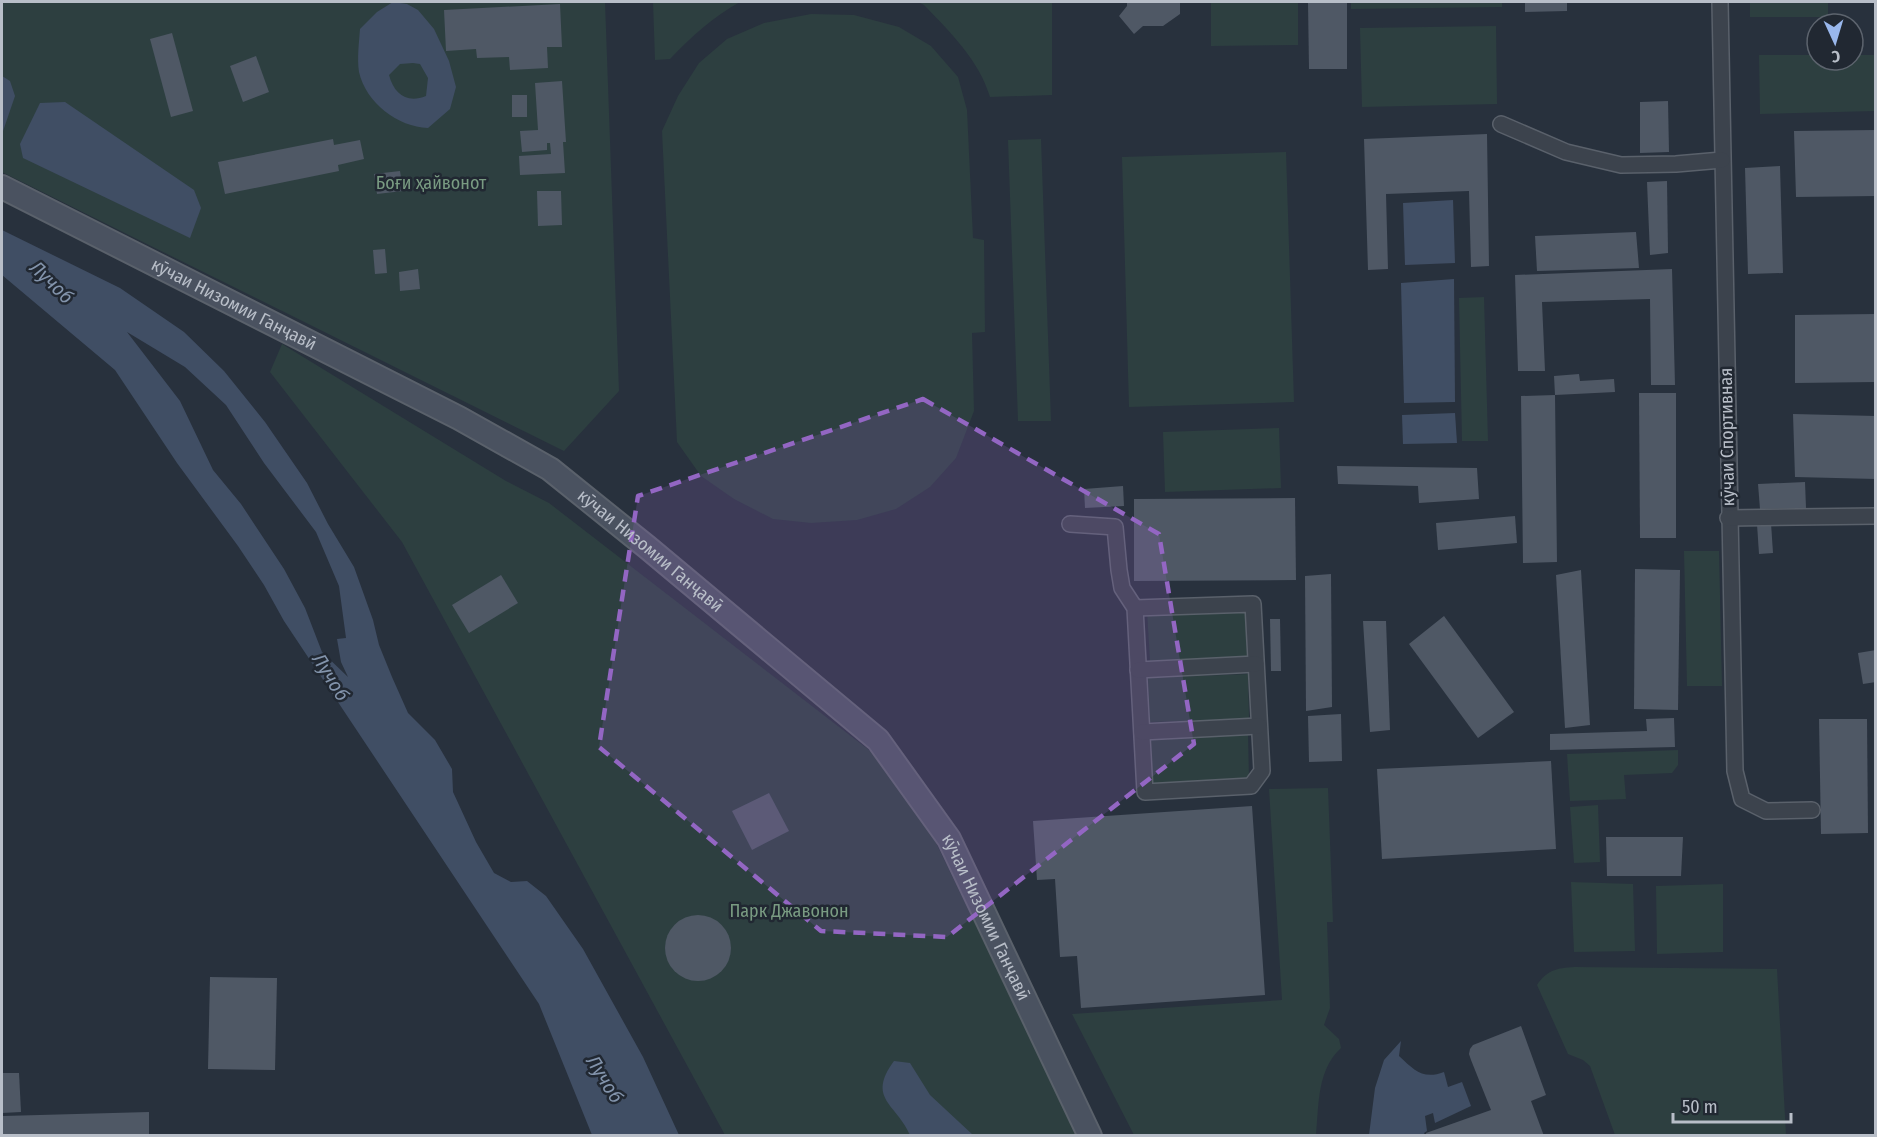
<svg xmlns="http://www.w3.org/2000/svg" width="1877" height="1137" font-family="'Fira Sans Condensed',sans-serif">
<rect width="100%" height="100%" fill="#28313d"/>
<g fill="#2d3f40">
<path d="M2,2H605L619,391L564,451L2,172Z"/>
<path d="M653,2H740C713,17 692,36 670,59L655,60Z"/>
<path d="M918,2H1052V95L990,97C979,60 950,32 924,5Z"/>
<path d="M1211,2H1298V45L1211,46Z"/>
<path d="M1351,2H1502V7L1351,9Z"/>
<rect x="1750" y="2" width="78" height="15"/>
<path d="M811,14L854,15L899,27L931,46L958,77L967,110L973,238L984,240L985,332L972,333L974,411L956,458L930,487L896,509L857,520L811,523L773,519L734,499L701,476L677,442L662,131L678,96L699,63L727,39L764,23Z"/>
<path d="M1496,26L1497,104L1362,107L1360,28Z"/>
<path d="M1759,55H1817V60H1853V55H1875V111L1760,114Z"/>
<path d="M1041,139L1051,421H1018L1008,140Z"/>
<path d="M1286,152L1294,402L1129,407L1122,157Z"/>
<path d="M1484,297L1488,441H1462L1459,298Z"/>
<path d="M282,344L506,481L549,503L869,750L898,784L927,824L1077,1135H725L402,542L270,372Z"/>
<path d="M1279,428L1281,488L1165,492L1163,432Z"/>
<path d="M1684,551H1719L1722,686H1687Z"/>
<path d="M1246,606L1247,657L1150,661L1147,611Z"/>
<path d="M1248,674L1249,719L1150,722L1148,678Z"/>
<path d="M1248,733L1249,779L1152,784L1151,738Z"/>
<path d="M1678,750V765L1672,773L1624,775L1626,799L1570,801L1567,754Z"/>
<path d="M1328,788L1333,922H1327L1330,1008L1324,1025L1339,1039L1341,1048C1317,1070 1319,1104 1316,1135H1134L1072,1014L1282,1000L1269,789Z"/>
<path d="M1598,805L1600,862L1574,863L1570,807Z"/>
<path d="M1571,882L1633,884L1635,951L1574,952Z"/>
<path d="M1723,884V952L1657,954L1656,886Z"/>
<path d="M1574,967L1777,969L1786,1135H1615L1590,1066L1583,1060L1568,1054L1537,985C1547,970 1557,968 1574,967Z"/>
</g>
<g fill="#404e64" fill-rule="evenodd">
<path d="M393,2L407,4L418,10L434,29L449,61L456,87L450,109L428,128C398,127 366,103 359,72C357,58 359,43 360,29L377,12ZM413,63L420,64L428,78L426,96C407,104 394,94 389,75L400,64Z"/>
<path d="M2,76L10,81L15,96L2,134Z"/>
<path d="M65,102L194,190L201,208L190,238L23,158L20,144L40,103Z"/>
<path d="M1453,200L1455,263L1405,265L1403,203Z"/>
<path d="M2,230L120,288L184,332L224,371L265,422L307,483L328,524L354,567L373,620L379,645L392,677L408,713L435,740L452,769L453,792L476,842L494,873L511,882L527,881L546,896L583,949L643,1057L679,1135H592L539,1004L284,621L264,585L238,546L177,463L115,370L2,275ZM127,332L185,367L226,405L264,463L316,532L339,586L346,638L337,639L341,662L348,677L322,652L305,608L284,569L241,504L213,470L180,401Z"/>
<path d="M1454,279L1455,402L1404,403L1401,283Z"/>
<path d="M1455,413L1457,443L1403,444L1402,415Z"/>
<path d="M1401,1041L1399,1056C1414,1070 1423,1080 1444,1072L1448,1087L1462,1082L1471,1106L1435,1123L1433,1113L1425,1116L1427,1131L1424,1133L1425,1135H1369L1375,1088L1384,1060Z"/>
<path d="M894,1061L910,1063L930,1095L973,1135H910C897,1104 866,1099 894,1061Z"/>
</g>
<g fill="#4f5865">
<path d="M1127,2H1180V14L1163,26H1143L1134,34L1119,16L1127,6Z"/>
<path d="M1308,2H1347V69H1309Z"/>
<path d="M1525,2H1567V11L1525,12Z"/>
<path d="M560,4L562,47H547L548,68L510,70L509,57L477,58L476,49L446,51L444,10Z"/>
<path d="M172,33L193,111L171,117L150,39Z"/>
<path d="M256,56L269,92L243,102L230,66Z"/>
<path d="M562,81L566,142H563L565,173L520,175L519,156L551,154L550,143H547V150L522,152L520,131L538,130L535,83Z"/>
<rect x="512" y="95" width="15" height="22"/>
<path d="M1668,101L1669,152L1640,153V102Z"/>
<path d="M1876,130V196L1796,197L1794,131Z"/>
<path d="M1487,134L1489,266L1471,267L1469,191L1386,194L1388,269L1368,270L1364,139Z"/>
<path d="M333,139L334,145L360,140L364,159L338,165L339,171L225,194L218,162Z"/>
<path d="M1780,166L1783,273L1748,274L1745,168Z"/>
<path d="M400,171L403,191L377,194L374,174Z"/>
<path d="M1667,181L1668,253L1650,255L1647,182Z"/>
<path d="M537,191H561L562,225L538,226Z"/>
<path d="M1636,232L1639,268L1537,271L1535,236Z"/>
<path d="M385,249L387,273L375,274L373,250Z"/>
<path d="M418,269L420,289L400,291L399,272Z"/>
<path d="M1672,269L1675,385H1651L1650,299L1542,302L1545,371H1518L1515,275Z"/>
<path d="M1876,314V382L1795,383V315Z"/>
<path d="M1579,374L1580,381L1614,379L1615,392L1555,395L1557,562L1523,563L1521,396L1555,395L1554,376Z"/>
<path d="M1639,393H1676V538H1640Z"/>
<path d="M1793,414L1876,416V479L1795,477Z"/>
<path d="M1337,466L1477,468L1479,499L1419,503L1418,486L1338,484Z"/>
<path d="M1805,482L1806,508L1760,509L1758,484Z"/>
<path d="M1123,486L1124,506L1085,508L1084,489Z"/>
<path d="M1295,498L1296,580L1134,581V499Z"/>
<path d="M1515,516L1517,543L1438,550L1436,523Z"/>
<path d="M1771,523L1773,553L1759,554L1757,524Z"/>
<path d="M1635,569L1680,570L1678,710L1634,709Z"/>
<path d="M1581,570L1590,725L1565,728L1556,575Z"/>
<path d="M1331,574L1332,707L1306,711L1305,576Z"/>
<path d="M501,575L518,603L469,633L452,605Z"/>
<path d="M1444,616L1514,712L1478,738L1409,644Z"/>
<path d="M1270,619H1280L1281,671H1271Z"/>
<path d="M1363,621H1386L1390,730L1370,732Z"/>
<path d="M1876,650V682L1863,684L1858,653Z"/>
<path d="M1341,714L1342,761L1309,762L1308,716Z"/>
<path d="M1674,718L1675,747L1550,750V734L1647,731L1646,719Z"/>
<path d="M1819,719H1867L1868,833L1821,834Z"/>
<path d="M1551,761L1556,849L1382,859L1377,769Z"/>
<path d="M769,793L789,831L752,850L732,811Z"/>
<path d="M1252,806L1265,995L1081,1008L1077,956L1060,957L1055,879L1037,880L1033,821Z"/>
<path d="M1606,837H1683L1681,876H1607Z"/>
<circle cx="698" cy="948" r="33"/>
<path d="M210,977L277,978L275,1070L208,1069Z"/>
<path d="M1521,1026L1546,1095L1531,1101L1544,1136H1427L1426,1133L1491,1110L1471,1060L1469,1054L1470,1049L1473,1045Z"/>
<path d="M2,1073H19L21,1112L2,1113Z"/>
<path d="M149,1112V1136H3V1116Z"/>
</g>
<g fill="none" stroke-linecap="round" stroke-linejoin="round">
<defs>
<g id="street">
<path d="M1720,2L1735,771L1742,799L1766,811L1812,810"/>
<path d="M1501,124L1566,152L1621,165L1676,164L1722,160"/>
<path d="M1728,518L1876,516"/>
<path d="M1070,524L1115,527L1119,570L1122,588L1135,608L1145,792L1251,786L1262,771L1253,604L1135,608"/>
<path d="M1138,670L1256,664"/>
<path d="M1142,732L1259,726"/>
</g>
<g id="secondary">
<path id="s1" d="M2,187L459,418L550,469L647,547L878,740L949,839L1090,1136"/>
</g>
</defs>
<use href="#street" stroke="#5a616b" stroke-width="18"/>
<use href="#secondary" stroke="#5a616b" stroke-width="26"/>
<use href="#street" stroke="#3c434d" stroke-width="15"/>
<use href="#secondary" stroke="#4a5260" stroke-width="22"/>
</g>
<path fill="#9366c3" fill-opacity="0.2" stroke="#9366c3" stroke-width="4.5" stroke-dasharray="12 8" stroke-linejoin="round" d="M923,399L1159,534L1194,744L947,937L821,931L599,747L638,496Z"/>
<g text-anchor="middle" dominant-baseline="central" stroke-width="5" stroke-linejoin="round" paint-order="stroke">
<g font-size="18" fill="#799b82" stroke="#212832">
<text x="431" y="183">Боғи ҳайвонот</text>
<text x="789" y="911">Парк Джавонон</text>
</g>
<g font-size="18" fill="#b8bec8" stroke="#212832">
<text stroke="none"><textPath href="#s1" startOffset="260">кӯчаи Низомии Ганҷавӣ</textPath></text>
<text transform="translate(1727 437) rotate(-91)">кӯчаи Спортивная</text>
<text stroke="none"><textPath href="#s1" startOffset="746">кӯчаи Низомии Ганҷавӣ</textPath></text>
<text stroke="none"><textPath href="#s1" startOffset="1250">кӯчаи Низомии Ганҷавӣ</textPath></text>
</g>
<g font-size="20" font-style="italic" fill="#8394ac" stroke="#212832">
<text transform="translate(52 282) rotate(44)">Лучоб</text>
<text transform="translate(331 677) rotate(58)">Лучоб</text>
<text transform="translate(605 1079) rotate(58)">Лучоб</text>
</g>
</g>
<rect width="1877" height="1137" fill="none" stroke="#b8bec8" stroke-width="6"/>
<g transform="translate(1835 42) rotate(176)"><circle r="28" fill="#212832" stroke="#5d646e" stroke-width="1.5"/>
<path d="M0-4.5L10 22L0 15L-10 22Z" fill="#99b7ec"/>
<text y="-9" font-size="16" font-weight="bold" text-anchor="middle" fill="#b8bec8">С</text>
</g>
<path d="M1673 1113v9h118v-9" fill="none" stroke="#b8bec8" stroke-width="3"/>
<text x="1682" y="1113" font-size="18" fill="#b8bec8" stroke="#212832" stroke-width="4.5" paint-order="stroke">50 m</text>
</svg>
